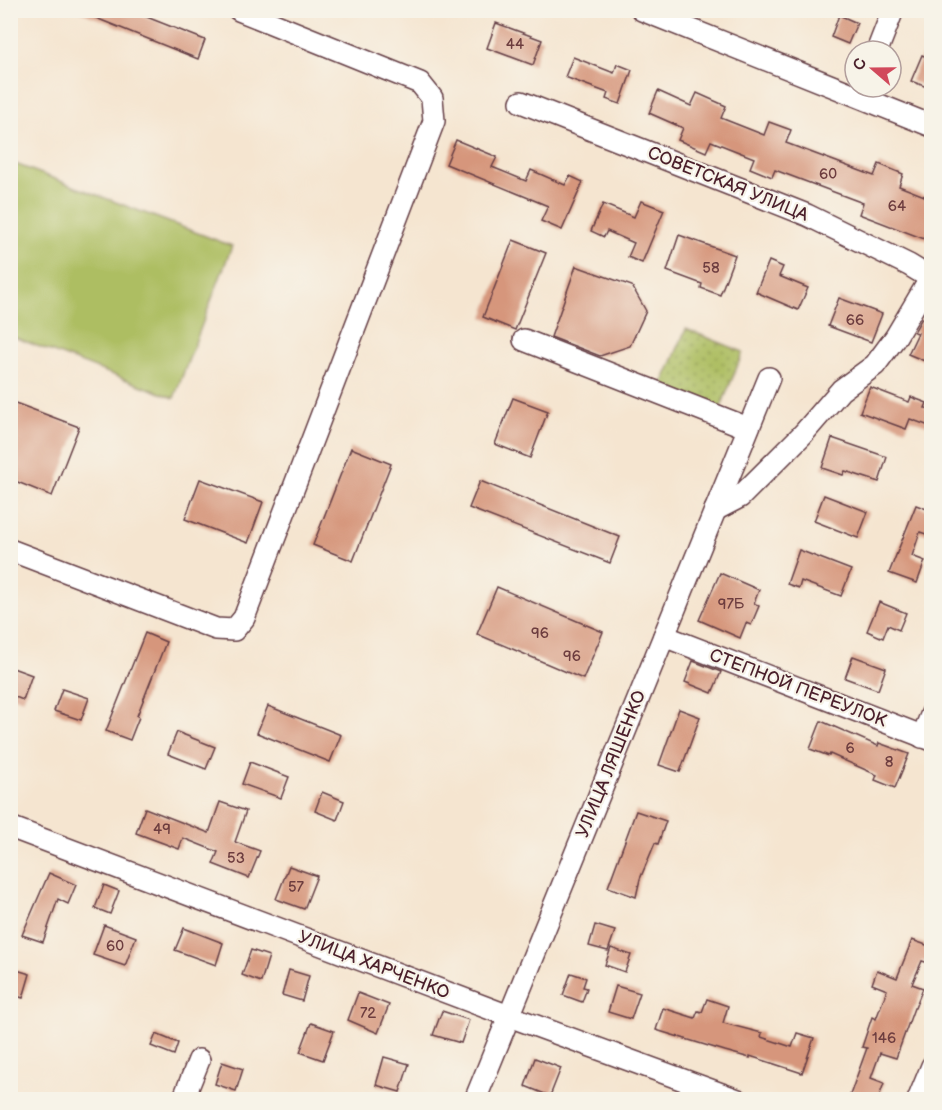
<svg xmlns="http://www.w3.org/2000/svg" width="942" height="1110" font-family="'Balsamiq Sans',sans-serif">
<defs>
<pattern id="park-dots" width="8" height="8" patternUnits="userSpaceOnUse" patternTransform="scale(1.5)"><rect width="8" height="8" fill="#adbe62"/><path d="M2 2h.1M6 6h.1" fill="none" stroke="#8f9a51" stroke-width="1.8" stroke-linecap="round"/></pattern>
</defs>
<rect width="100%" height="100%" fill="#f7f3e8"/>
<filter id="ink" filterUnits="userSpaceOnUse"><feTurbulence type="fractalNoise" baseFrequency=".0167" numOctaves="2"/><feDisplacementMap in="SourceGraphic" scale="12" xChannelSelector="R" yChannelSelector="G"/><feConvolveMatrix kernelMatrix="1 2 1 2 8 2 1 2 1" color-interpolation-filters="sRGB"/></filter>
<filter id="wash" filterUnits="userSpaceOnUse"><feTurbulence type="fractalNoise" baseFrequency=".008" numOctaves="4" result="noise"/><feDisplacementMap in="SourceGraphic" scale="24" xChannelSelector="R" yChannelSelector="G"/><feGaussianBlur stdDeviation="1.35" result="paint"/><feColorMatrix in="noise" values="0 0 0 0 0 0 0 0 0 0 0 0 0 0 0 0 0 1.4 0 .05"/><feComposite in="paint" operator="in"/></filter>
<g filter="url(#wash)">
<rect width="100%" height="100%" fill="#f5e5d0"/>
<path fill="url(#park-dots)" stroke="#7c6e46" stroke-width="1.5" d="M686,329L743,352L720,409L662,385Z"/>
<path fill="#adbe62" stroke="#7c6e46" stroke-width="1.5" d="M10,162L232,246L174,398L11,336Z"/>
<g id="blocks">
<g fill="#d6967b">
<path d="M76,10H129L205,40L198,59Z"/>
<path d="M839,15L857,23L848,44L831,37Z"/>
<path d="M496,23L542,40L533,65L487,48Z"/>
<path d="M922,55L932,59V89L911,81Z"/>
<path d="M573,57L614,73L617,64L632,70L620,104L606,99L608,93L565,77Z"/>
<path d="M658,91L691,106L697,93L726,106L721,118L764,135L769,122L791,130L786,143L874,176L879,164L903,174L899,186L932,199V242L859,214L863,203L775,170L772,177L750,168L754,158L711,141L706,152L678,140L683,128L649,113Z"/>
<path d="M456,140L497,157L492,167L526,181L531,170L565,185L570,176L583,182L562,230L541,221L548,206L446,164Z"/>
<path d="M641,201L664,210L642,263L628,257L634,243L607,231L604,237L591,231L603,204L634,217Z"/>
<path d="M679,235L735,255L720,295L701,288L702,284L667,271Z"/>
<path d="M513,240L546,253L515,330L483,317Z"/>
<path d="M769,261L783,267L779,276L808,288L798,310L756,292Z"/>
<path d="M576,266L632,286L646,311L630,346L600,356L551,337Z"/>
<path d="M839,298L882,314L871,342L828,326Z"/>
<path d="M932,303V364L908,354L918,333L914,332L922,318L924,319Z"/>
<path d="M870,387L909,402L911,397L927,403L925,408L932,409V427L910,419L906,429L860,412Z"/>
<path d="M513,398L548,411L530,458L495,444Z"/>
<path d="M10,401L79,427L52,496L10,479Z"/>
<path d="M832,438L887,457L879,482L845,471L843,475L822,468Z"/>
<path d="M351,448L391,464L353,561L313,545Z"/>
<path d="M200,479L263,502L248,543L185,519Z"/>
<path d="M480,481L620,537L610,563L469,508Z"/>
<path d="M824,495L868,512L858,538L814,521Z"/>
<path d="M916,505L932,511V536L920,532L912,556L925,561L917,583L889,573Z"/>
<path d="M799,550L851,570L841,596L801,581L799,588L787,584Z"/>
<path d="M720,573L759,590L754,603L759,606L751,625L746,623L740,638L699,620Z"/>
<path d="M497,587L603,632L583,679L477,634Z"/>
<path d="M879,602L906,613L899,630L888,625L883,638L867,631Z"/>
<path d="M145,633L166,642L137,716L139,717L130,740L106,731Z"/>
<path d="M853,656L886,668L878,690L845,678Z"/>
<path d="M693,661L721,672L712,693L685,682Z"/>
<path d="M10,667L32,675L23,700L10,695Z"/>
<path d="M62,689L89,698L81,720L54,711Z"/>
<path d="M268,706L341,735L330,762L257,733Z"/>
<path d="M679,709L700,717L680,772L659,765Z"/>
<path d="M821,721L878,746L879,743L909,754L895,788L875,780L877,775L830,754L829,756L810,749Z"/>
<path d="M177,732L215,747L206,769L168,754Z"/>
<path d="M250,762L289,777L281,798L242,784Z"/>
<path d="M322,792L344,801L337,820L315,811Z"/>
<path d="M220,802L246,811L235,842L260,851L249,878L213,864L218,852L183,838L179,849L136,833L145,808L209,833Z"/>
<path d="M636,811L666,821L658,844L655,843L640,879L636,897L608,887Z"/>
<path d="M289,866L317,876L304,909L276,899Z"/>
<path d="M49,873L76,885L68,904L58,899L43,942L22,935Z"/>
<path d="M104,885L119,891L110,914L95,908Z"/>
<path d="M104,925L136,937L125,966L93,955Z"/>
<path d="M595,925L615,931L608,951L589,946Z"/>
<path d="M184,928L223,943L216,965L175,950Z"/>
<path d="M912,940L932,947V964L922,961L912,984L923,988L915,1008H914L896,1058L880,1053L871,1078L884,1083L878,1100H863L850,1095L867,1048L862,1047L872,1017L876,1019L887,990L872,984L877,970L897,978Z"/>
<path d="M611,948L631,955L625,972L605,965Z"/>
<path d="M251,950L269,956L261,982L242,975Z"/>
<path d="M10,968L30,974L23,998L10,994Z"/>
<path d="M289,970L309,976L302,1001L282,995Z"/>
<path d="M571,973L586,978L583,987L587,988L582,1002L563,995Z"/>
<path d="M616,986L640,993L631,1019L608,1012Z"/>
<path d="M358,993L389,1005L378,1033L348,1020Z"/>
<path d="M707,999L728,1006L723,1023L762,1033L761,1037L792,1047L797,1033L814,1038L802,1073L750,1056V1058L725,1051L656,1030L663,1008L695,1018L698,1011L702,1012Z"/>
<path d="M442,1011L469,1020L461,1043L433,1035Z"/>
<path d="M311,1023L334,1031L323,1060L300,1052Z"/>
<path d="M156,1034L178,1043L174,1055L151,1046Z"/>
<path d="M384,1057L409,1064L400,1092L376,1085Z"/>
<path d="M535,1058L561,1068L550,1096L525,1086Z"/>
<path d="M222,1062L243,1069L236,1091L215,1084Z"/>
</g>
</g>
</g>
<g filter="url(#ink)">
<use href="#blocks" fill-opacity="0" stroke="#643d44" stroke-width="1.5"/>
<g fill="none" stroke-linecap="round" stroke-linejoin="round">
<defs>
<g id="minor">
<path d="M642,10L932,126"/>
<path d="M877,51L893,10"/>
<path d="M521,102L807,215L909,265L932,279"/>
<path d="M524,340L748,428"/>
<path d="M715,510L740,497L803,434L841,390L875,365L895,338L930,279"/>
<path d="M10,550L216,629L234,630L244,618L434,121L432,98L420,83L239,10"/>
<path d="M664,636L932,740"/>
<path d="M922,737L932,713"/>
<path d="M10,827L509,1016L738,1100"/>
<path d="M183,1100L199,1060"/>
<path d="M475,1100L769,378"/>
<path d="M918,1100L932,1066"/>
</g>
</defs>
<use href="#minor" stroke="#643d44" stroke-width="24"/>
<use href="#minor" stroke="#fff" stroke-width="21"/>
</g>
</g>
<g text-anchor="middle" dominant-baseline="central" stroke-width="4.5" stroke-linejoin="round" paint-order="stroke">
<g font-size="15" fill="#6d3d3f">
<text x="515" y="44">44</text>
<text x="828" y="174">60</text>
<text x="897" y="206">64</text>
<text x="711" y="268">58</text>
<text x="855" y="320">66</text>
<text x="731" y="604">97Б</text>
<text x="540" y="633">96</text>
<text x="572" y="656">96</text>
<text x="850" y="748">6</text>
<text x="889" y="762">8</text>
<text x="162" y="829">49</text>
<text x="236" y="858">53</text>
<text x="296" y="887">57</text>
<text x="115" y="946">60</text>
<text x="368" y="1013">72</text>
<text x="884" y="1038">146</text>
</g>
<g font-size="18" fill="#4a1f2b" stroke="#f7f3e8">
<text transform="translate(728 184) rotate(22)">СОВЕТСКАЯ УЛИЦА</text>
<text transform="translate(798 688) rotate(21)">СТЕПНОЙ ПЕРЕУЛОК</text>
<text transform="translate(611 764) rotate(-68)">УЛИЦА ЛЯШЕНКО</text>
<text transform="translate(374 965) rotate(21)">УЛИЦА ХАРЧЕНКО</text>
</g>
</g>
<rect width="942" height="1110" fill="none" stroke="#f7f3e8" stroke-width="36"/>
<g transform="translate(873 69) rotate(290)"><circle r="28" fill="#f7f3e8" stroke="#b29e9c" stroke-width="1.5"/>
<path d="M0-4.5L10 22L0 15L-10 22Z" fill="#d1495b"/>
<text y="-9" font-size="16" font-weight="bold" text-anchor="middle" fill="#4a1f2b">С</text>
</g>
</svg>
